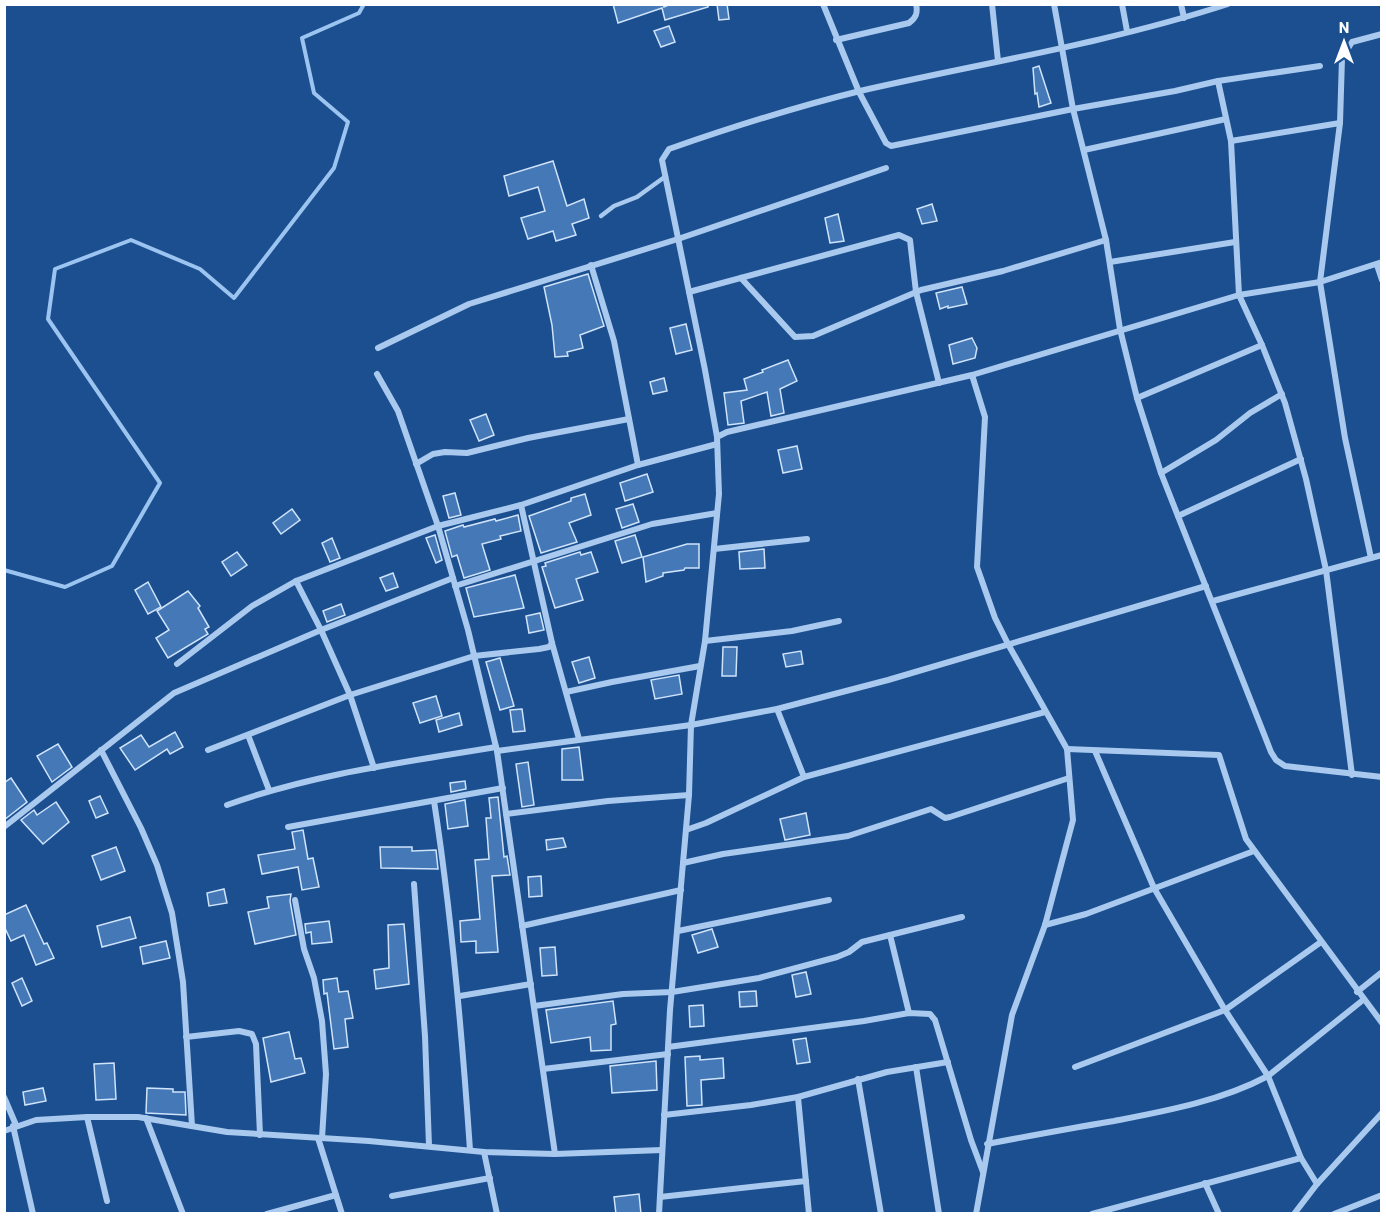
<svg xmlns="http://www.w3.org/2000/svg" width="1386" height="1218" font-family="Barlow,sans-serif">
<rect width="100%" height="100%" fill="#1b4f8f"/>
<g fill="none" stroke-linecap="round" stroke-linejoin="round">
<path stroke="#9cc4f0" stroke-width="4" d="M4,570L65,587L112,566L160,483L48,319L55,269L131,240L200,269L234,298L334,168L348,122L314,93L302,38L359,13L364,4"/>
</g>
<g fill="#4478b7" stroke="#cfe3fa" stroke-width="1.5">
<path d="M613,4H663L664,7L671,4H708V7L665,20L662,8L618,23Z"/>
<path d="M717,4H727L729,19L719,20Z"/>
<path d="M669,26L675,42L661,47L654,31Z"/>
<path d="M1039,66L1051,103L1039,107L1037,93L1035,94L1033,68Z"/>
<path d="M553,161L567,206L584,199L589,218L572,224L576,235L556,241L553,231L528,239L521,218L545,211L538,187L509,196L504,176Z"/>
<path d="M932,204L937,221L922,224L917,209Z"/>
<path d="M838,214L844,241L830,243L825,218Z"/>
<path d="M588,274L604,326L580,335L583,348L567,352L568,356L555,357L552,325L544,287Z"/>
<path d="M962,287L967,304L948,308V306L940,309L936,293Z"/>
<path d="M686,324L692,350L676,354L670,328Z"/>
<path d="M972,338L977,348L975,358L953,364L949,345Z"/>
<path d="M788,360L797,381L780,389L784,413L771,416L767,392L741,401L744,423L728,425L724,393L747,390L744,379L763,372L762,370Z"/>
<path d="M664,378L667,391L653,394L650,382Z"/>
<path d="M486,414L494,435L479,441L470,420Z"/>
<path d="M797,446L802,469L783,473L778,450Z"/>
<path d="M647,474L653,492L625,501L620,483Z"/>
<path d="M455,493L461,515L449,518L443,496Z"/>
<path d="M585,494L591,515L569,523L577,542L541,553L529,516L571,501V498Z"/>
<path d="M633,504L639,522L622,528L616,509Z"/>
<path d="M292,509L300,520L281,534L273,523Z"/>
<path d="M518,515L521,531L500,536L501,539L482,544L490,570L464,578L457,555L452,557L445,531L463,525L464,527L495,519L496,521Z"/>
<path d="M435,535L442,560L436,563L426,538Z"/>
<path d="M635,535L642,557L622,563L615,541Z"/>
<path d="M332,538L340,558L330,562L322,543Z"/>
<path d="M687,544H699V568H685L684,570L663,573V576L646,582L643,557Z"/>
<path d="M764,549L765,568L740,569L739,552Z"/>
<path d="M237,552L247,565L231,576L222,562Z"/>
<path d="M580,552L581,555L591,552L598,572L576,579L583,600L555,608L542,567L546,566L545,563Z"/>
<path d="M393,573L398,587L386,591L380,578Z"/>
<path d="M515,575L524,608L474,617L466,588Z"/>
<path d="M148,582L161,607L148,614L135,590Z"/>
<path d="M188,591L200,606L198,608L209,627L205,629L208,634L168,658L156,638L169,630L157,611Z"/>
<path d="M341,604L345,615L327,622L323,611Z"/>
<path d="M540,613L544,630L529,633L526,616Z"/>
<path d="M723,647H737L736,676H722Z"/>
<path d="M801,651L803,664L786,667L783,654Z"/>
<path d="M589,657L595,678L579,683L572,662Z"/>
<path d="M500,658L514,706L500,710L486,662Z"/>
<path d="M679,675L682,694L655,699L651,680Z"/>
<path d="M436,696L442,716L420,723L413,703Z"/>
<path d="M522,709L525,731L513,732L510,710Z"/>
<path d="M459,713L462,725L439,732L436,720Z"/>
<path d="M175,732L183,747L170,754L167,749L135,770L120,748L141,735L149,747Z"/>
<path d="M58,744L72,767L52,782L37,756Z"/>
<path d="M579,747L583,780H562V749Z"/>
<path d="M528,762L534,805L522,807L516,764Z"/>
<path d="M11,778L27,802L4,820V783Z"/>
<path d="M465,781L466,789L451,792L450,783Z"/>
<path d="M100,796L108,813L96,818L89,801Z"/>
<path d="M498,797L504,857L507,856L510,875L492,876L498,952L476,953V941L461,942L460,921L480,919L475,860L489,859L486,818H491L489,798Z"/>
<path d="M465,800L468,826L448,829L445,804Z"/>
<path d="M56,802L69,822L43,844L21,820L34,810L37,815Z"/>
<path d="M806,813L810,835L785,840L780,819Z"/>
<path d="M303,830L308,859L313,858L319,887L302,890L298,867L262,874L258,855L295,849L292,832Z"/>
<path d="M563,838L566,847L547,850L546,840Z"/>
<path d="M116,847L125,871L101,880L92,856Z"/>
<path d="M380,847H412V851L436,850L438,869L381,868Z"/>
<path d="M541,876L542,896L529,897L528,877Z"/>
<path d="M224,889L227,903L209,906L207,893Z"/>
<path d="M291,894L290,901L296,935L255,944L248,912L269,908L267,897Z"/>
<path d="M26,905L44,944L47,943L54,958L36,965L24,935L11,941L4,926V915Z"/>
<path d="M130,917L136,938L102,947L97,926Z"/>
<path d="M329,921L332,942L312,944L311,932L306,933L305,924Z"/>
<path d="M404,924L409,984L376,989L374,970L389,968L388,925Z"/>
<path d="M712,929L718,947L698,953L692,935Z"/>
<path d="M166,941L170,958L143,964L140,947Z"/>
<path d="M555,947L557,975L542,976L540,948Z"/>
<path d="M806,972L811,994L796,997L792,975Z"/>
<path d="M22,978L32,1001L22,1006L12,983Z"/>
<path d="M337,978L339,992L348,991L353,1018L345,1019L348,1047L334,1049L327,993L324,994L323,980Z"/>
<path d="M756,991L757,1006L740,1007L739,992Z"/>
<path d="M613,1001L616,1024L611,1025V1050L591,1051L590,1037L551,1043L546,1010Z"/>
<path d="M703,1005L704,1026L690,1027L689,1006Z"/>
<path d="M289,1032L295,1059L301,1058L305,1073L271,1082L263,1038Z"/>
<path d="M806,1038L810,1062L797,1064L793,1040Z"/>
<path d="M700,1056V1060L723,1058L724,1078L701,1080L702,1105L687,1106L685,1057Z"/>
<path d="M656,1061L657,1090L612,1093L610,1066Z"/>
<path d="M114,1063L116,1099L96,1100L94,1064Z"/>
<path d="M43,1088L46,1101L25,1105L23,1092Z"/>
<path d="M147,1088L173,1089V1092H185L186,1115L146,1113Z"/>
<path d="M639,1194L641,1214H616L614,1197Z"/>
</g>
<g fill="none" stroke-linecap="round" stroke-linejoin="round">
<path stroke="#a9c9ee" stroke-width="4.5" d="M601,216L614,206L637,197L666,176"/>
<g stroke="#a9c9ee" stroke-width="6">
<path d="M823,4L859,92L886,143L891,146L1073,109L1175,91L1218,81L1320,66"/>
<path d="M992,4L998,61"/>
<path d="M1054,4L1073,109L1106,240L1120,329L1137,398L1161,473L1271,752L1276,760L1285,766L1382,777"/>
<path d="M1122,4L1127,31"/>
<path d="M1181,4L1184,18"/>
<path d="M836,40L909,23C916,18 918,13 916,4"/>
<path d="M1218,81L1231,141L1239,295L1262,345L1285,403L1306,479L1326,570L1352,775"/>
<path d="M1231,141L1340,123"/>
<path d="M1084,150L1226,119"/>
<path d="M1110,262L1235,242"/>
<path d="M591,265L614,341L638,465"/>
<path d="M1377,265L1382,280"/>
<path d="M741,278L795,337L813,336L921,290L1003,271L1106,240"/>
<path d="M689,292L899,235L910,240L916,292L939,383"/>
<path d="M378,348L469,304L678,239L886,168"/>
<path d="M377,374L398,411L438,526L468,630L497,751L555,1154"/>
<path d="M972,375L985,417L977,567L995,618L1008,644L1067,749L1073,820L1045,925L1012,1015L976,1214"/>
<path d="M1137,398L1262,345"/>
<path d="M717,437L705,370L662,160L669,149C732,127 795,107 860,91C983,63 1108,43 1228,4"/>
<path d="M416,464L433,454L445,452L467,453L528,438L629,419"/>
<path d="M1161,473L1216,440L1250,413L1282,394"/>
<path d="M521,505L552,643L579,739"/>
<path d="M1178,516L1301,459"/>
<path d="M714,549L807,539"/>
<path d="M1371,558L1345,438L1320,282L1340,123L1342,58L1352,42L1382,34"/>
<path d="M296,581L321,630L350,695L374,768"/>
<path d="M455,586L652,524L717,513"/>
<path d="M1213,601L1382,555"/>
<path d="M705,641L792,631L839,621"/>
<path d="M177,664L252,606L296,581L438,526L521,505L638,465L717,444"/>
<path d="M566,692L612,682L700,666"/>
<path d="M777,709L804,777"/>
<path d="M248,735L269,790"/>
<path d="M1067,749L1219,755L1246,839L1382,1023"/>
<path d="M101,750L141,828L157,865L172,913L183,982L192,1126"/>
<path d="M208,750L350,695L474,656L539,649L549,647L552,643"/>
<path d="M497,751L691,725L777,709L888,680L1206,586"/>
<path d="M1095,751L1154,888L1225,1010L1268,1076L1301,1158L1317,1184"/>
<path d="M434,801C452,917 462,1033 470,1150"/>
<path d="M227,805C313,774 406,762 496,747"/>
<path d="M506,814L608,801L689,795"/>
<path d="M4,827L174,693L321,630L453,578"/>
<path d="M288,827L503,788"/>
<path d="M686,830L706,823L804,777L1045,712"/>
<path d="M683,863L723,854L848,836L931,809L945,818L950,817L1069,778"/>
<path d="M414,884L425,1036L429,1146"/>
<path d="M295,900L304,949L314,978L322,1021L326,1074L322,1138"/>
<path d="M1045,925L1086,914L1254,851"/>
<path d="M522,926L681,890"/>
<path d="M678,931L829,900"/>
<path d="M890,935L909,1013"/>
<path d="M1357,992L1382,972"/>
<path d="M460,996L531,984"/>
<path d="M534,1006L623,994L672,992L759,978L837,957L849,952L862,942L962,917"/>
<path d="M186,1037L239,1031L252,1034L256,1044L260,1135"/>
<path d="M668,1047L864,1021L909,1013L930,1014L935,1020L971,1140L983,1172"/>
<path d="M916,1067L939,1214"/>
<path d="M1075,1067L1225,1010L1321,942"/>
<path d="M543,1069L668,1054"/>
<path d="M858,1079L881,1214"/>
<path d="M4,1097L16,1125"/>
<path d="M798,1097L809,1214"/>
<path d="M664,1115L751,1105L798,1097L887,1072L948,1062"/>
<path d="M87,1117L107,1201"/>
<path d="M146,1118L183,1214"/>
<path d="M13,1126L33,1214"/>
<path d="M4,1131L36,1120L87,1117H138L227,1132L369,1141L484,1152L555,1154L662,1150"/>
<path d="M318,1138L342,1214"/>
<path d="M987,1144C1029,1136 1072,1128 1114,1121C1166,1111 1221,1101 1268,1076L1363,1000"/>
<path d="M484,1152L497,1214"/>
<path d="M1205,1183L1219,1214"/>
<path d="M392,1196L490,1178"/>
<path d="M660,1197L806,1181"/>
<path d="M267,1214L336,1195"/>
<path d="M659,1214L670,1010L689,795L691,725L705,641L719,494L717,437L727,432L972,375L1239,295L1320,282L1382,262"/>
<path d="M1092,1214L1301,1158"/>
<path d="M1294,1214L1317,1184L1382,1113"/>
<path d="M1334,1214L1382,1195"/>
</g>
</g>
<rect width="1386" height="1218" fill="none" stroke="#ffffff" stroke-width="12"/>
<g transform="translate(1344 42)" stroke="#1b4f8f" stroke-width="4.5" paint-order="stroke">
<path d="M0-4.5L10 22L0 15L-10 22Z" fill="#ffffff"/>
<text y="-9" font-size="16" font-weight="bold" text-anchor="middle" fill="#ffffff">N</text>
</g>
</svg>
